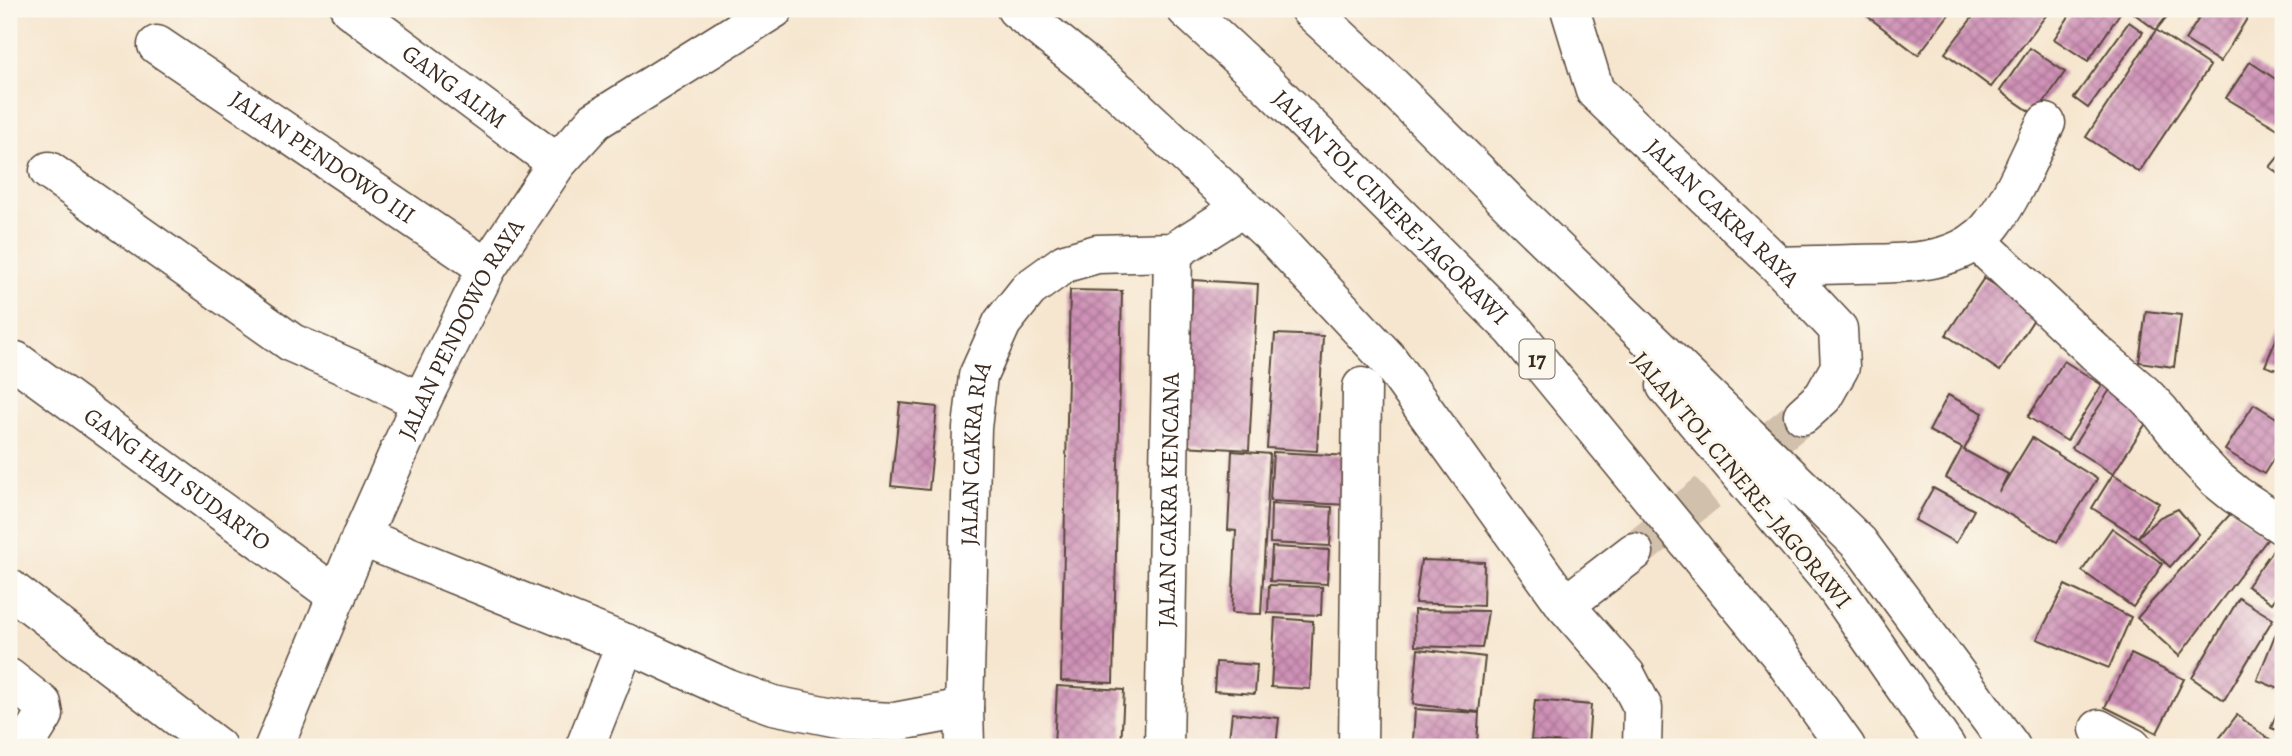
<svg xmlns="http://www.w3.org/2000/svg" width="2292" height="756" font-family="Alegreya,serif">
<defs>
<pattern id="building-cross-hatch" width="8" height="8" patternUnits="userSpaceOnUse" patternTransform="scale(1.75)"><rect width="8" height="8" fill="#cf91b7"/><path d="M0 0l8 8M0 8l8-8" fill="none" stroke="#a97794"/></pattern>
</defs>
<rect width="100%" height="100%" fill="#fbf7ec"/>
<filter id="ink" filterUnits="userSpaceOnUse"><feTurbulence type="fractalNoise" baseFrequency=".0143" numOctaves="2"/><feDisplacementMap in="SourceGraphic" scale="14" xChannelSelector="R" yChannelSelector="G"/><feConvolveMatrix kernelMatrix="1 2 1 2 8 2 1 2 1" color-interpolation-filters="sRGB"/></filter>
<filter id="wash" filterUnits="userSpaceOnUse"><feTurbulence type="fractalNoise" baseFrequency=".00686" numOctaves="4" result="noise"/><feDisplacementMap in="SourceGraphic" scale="28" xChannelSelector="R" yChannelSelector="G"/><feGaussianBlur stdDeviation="1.57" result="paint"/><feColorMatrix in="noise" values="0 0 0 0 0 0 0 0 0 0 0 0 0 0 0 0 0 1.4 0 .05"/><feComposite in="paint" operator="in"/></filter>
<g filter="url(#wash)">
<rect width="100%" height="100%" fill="#f6e6cf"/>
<g id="blocks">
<g fill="url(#building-cross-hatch)">
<path d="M1858,9H1953L1918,55Z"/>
<path d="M1979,9H2051L1991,87L1945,53Z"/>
<path d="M2074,9L2122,10L2088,61L2054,39Z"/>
<path d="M2128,9H2173L2156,30Z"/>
<path d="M2205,9H2236L2248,17L2220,62L2185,40Z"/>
<path d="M2129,22L2143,32L2088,108L2074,98Z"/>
<path d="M2156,30L2210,66L2139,172L2086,137Z"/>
<path d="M2030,48L2065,72L2035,115L2000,91Z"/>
<path d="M2250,62L2283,84V132L2226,98Z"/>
<path d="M2283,151V177L2270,167Z"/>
<path d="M1984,278L2038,313L2000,371L1946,335Z"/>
<path d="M1193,280L1258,284L1249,450L1184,446Z"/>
<path d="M1070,290L1122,291L1113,683L1061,681Z"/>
<path d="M2146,311L2181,315L2174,367L2139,362Z"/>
<path d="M2283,323V372L2265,366Z"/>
<path d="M1275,334L1323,336L1317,451L1267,448Z"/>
<path d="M2064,361L2102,385L2067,441L2028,417Z"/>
<path d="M2113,385L2154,411L2113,474L2159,503L2138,537L2092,508L2113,474L2072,448Z"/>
<path d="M1948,395L1983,413L1964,450L2008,474L1999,492L2032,438L2097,479L2057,542L1946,478L1962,448L1929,431Z"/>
<path d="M900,403L937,407L929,490L891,486Z"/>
<path d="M2254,404L2283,422V444L2264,474L2225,450Z"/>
<path d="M1232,451L1270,454L1261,614L1232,613L1236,531L1228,530Z"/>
<path d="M1273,452L1351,456L1349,505L1270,501Z"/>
<path d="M1933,488L1974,510L1956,543L1915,520Z"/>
<path d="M1271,504L1332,507L1330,546L1270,543Z"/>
<path d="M2178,509L2199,534L2170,567L2138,537L2160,517Z"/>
<path d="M2233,511L2269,537L2179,656L2137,618Z"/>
<path d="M2112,528L2163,564L2133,607L2082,571Z"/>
<path d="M2283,536V587L2272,603L2247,586Z"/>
<path d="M1272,547L1329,550L1327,584L1270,581Z"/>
<path d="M1421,560L1484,562L1483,606L1415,603Z"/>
<path d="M1269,585L1322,587L1321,615L1268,613Z"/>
<path d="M2065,585L2131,617L2109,668L2037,639Z"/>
<path d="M2239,598L2273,619L2224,700L2192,678Z"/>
<path d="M1414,610L1488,611L1482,648L1415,646Z"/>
<path d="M1275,618L1313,621L1310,689L1271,687Z"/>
<path d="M2275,635L2283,638V679L2279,689L2257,680Z"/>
<path d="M1418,649L1485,657L1479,712L1413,704Z"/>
<path d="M2131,654L2184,679L2157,733L2105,707Z"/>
<path d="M1216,662L1257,665L1255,694L1214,691Z"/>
<path d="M1057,686L1124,690L1121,747H1054Z"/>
<path d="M2283,697V733L2271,728Z"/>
<path d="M1535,700L1591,705L1588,745L1531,740Z"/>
<path d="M1415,709L1479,713L1477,744L1413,741Z"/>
<path d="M1232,713L1279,718L1276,747H1228Z"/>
<path d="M2237,715L2272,742L2268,747H2213Z"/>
</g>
</g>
</g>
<g filter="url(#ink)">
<use href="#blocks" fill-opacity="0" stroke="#574639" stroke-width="2"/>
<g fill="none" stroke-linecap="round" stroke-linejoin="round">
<path stroke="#d1c0ac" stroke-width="38" stroke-dasharray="38 19" stroke-linecap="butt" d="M1634,552L1803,415"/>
<defs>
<g id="minor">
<path id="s1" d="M350,9L557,163"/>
<path d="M1016,9L1119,92L1274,237L1388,359L1565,605L1634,552"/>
<path id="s2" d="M1570,9L1595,91L1779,266L1838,329L1840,367L1823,397L1803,415"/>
<path id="s3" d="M157,45L487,268"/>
<path d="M49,171L292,343L375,379L421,402"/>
<path d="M1976,240L2095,352L2144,394L2160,411L2196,458L2215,478L2236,495L2283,526"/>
<path d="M1779,266C1804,265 1829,265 1854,264C1901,263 1962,266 1993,223C2015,193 2029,156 2046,123"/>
<path id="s4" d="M16,361L337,596"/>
<path d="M361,537L647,652L728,689L773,705L848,720L895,722L964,709"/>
<path d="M9,588L217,747"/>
<path d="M1565,605L1626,675L1643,708L1642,747"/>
<path d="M9,678L42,704L44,715L24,747"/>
<path d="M2099,729L2132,747"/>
<path id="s5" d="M965,745L964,709L972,428L978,376L1002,323L1029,289L1065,263L1097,254L1173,252L1242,208"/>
<path id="s6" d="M274,747L361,537L421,402L487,268L557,163L595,121L774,9"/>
<path d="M585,747L626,643"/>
<path id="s7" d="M1164,747L1173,252"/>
<path d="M1358,747L1362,387"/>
</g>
<g id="highway">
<path id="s8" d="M1186,9L1265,82L1513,329L1781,656L1846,747"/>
<path d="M1309,9L1387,81L1527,221L1859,543L2011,747"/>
<path d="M1666,386L1833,584L1946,747"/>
</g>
</defs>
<use href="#minor" stroke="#574639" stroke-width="41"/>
<use href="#highway" stroke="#574639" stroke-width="41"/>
<use href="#minor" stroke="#fff" stroke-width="38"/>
<use href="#highway" stroke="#fff" stroke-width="38"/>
</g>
</g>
<g text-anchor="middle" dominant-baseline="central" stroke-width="6" stroke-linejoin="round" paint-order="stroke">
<rect fill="#fbf7ec" stroke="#75685c" stroke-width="2" x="1519.5" y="339.5" width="35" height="39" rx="5"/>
<g font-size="23" font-weight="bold" fill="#3b2a1e">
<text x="1537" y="359">17</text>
</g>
<g font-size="24" fill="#3b2a1e" stroke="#fbf7ec">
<text stroke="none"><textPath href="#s1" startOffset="130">GANG ALIM</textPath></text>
<text stroke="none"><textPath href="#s3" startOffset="200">JALAN PENDOWO III</textPath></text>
<text stroke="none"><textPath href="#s8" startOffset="285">JALAN TOL CINERE-JAGORAWI</textPath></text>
<text stroke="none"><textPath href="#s2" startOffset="262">JALAN CAKRA RAYA</textPath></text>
<text stroke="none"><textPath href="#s6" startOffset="458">JALAN PENDOWO RAYA</textPath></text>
<text stroke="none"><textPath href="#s5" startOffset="292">JALAN CAKRA RIA</textPath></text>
<text stroke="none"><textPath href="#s4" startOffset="200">GANG HAJI SUDARTO</textPath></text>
<text transform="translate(1742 480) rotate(50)">JALAN TOL CINERE–JAGORAWI</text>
<text stroke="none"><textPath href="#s7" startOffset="247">JALAN CAKRA KENCANA</textPath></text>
</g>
</g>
<rect width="2292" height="756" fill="none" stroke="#fbf7ec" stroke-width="35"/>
</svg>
